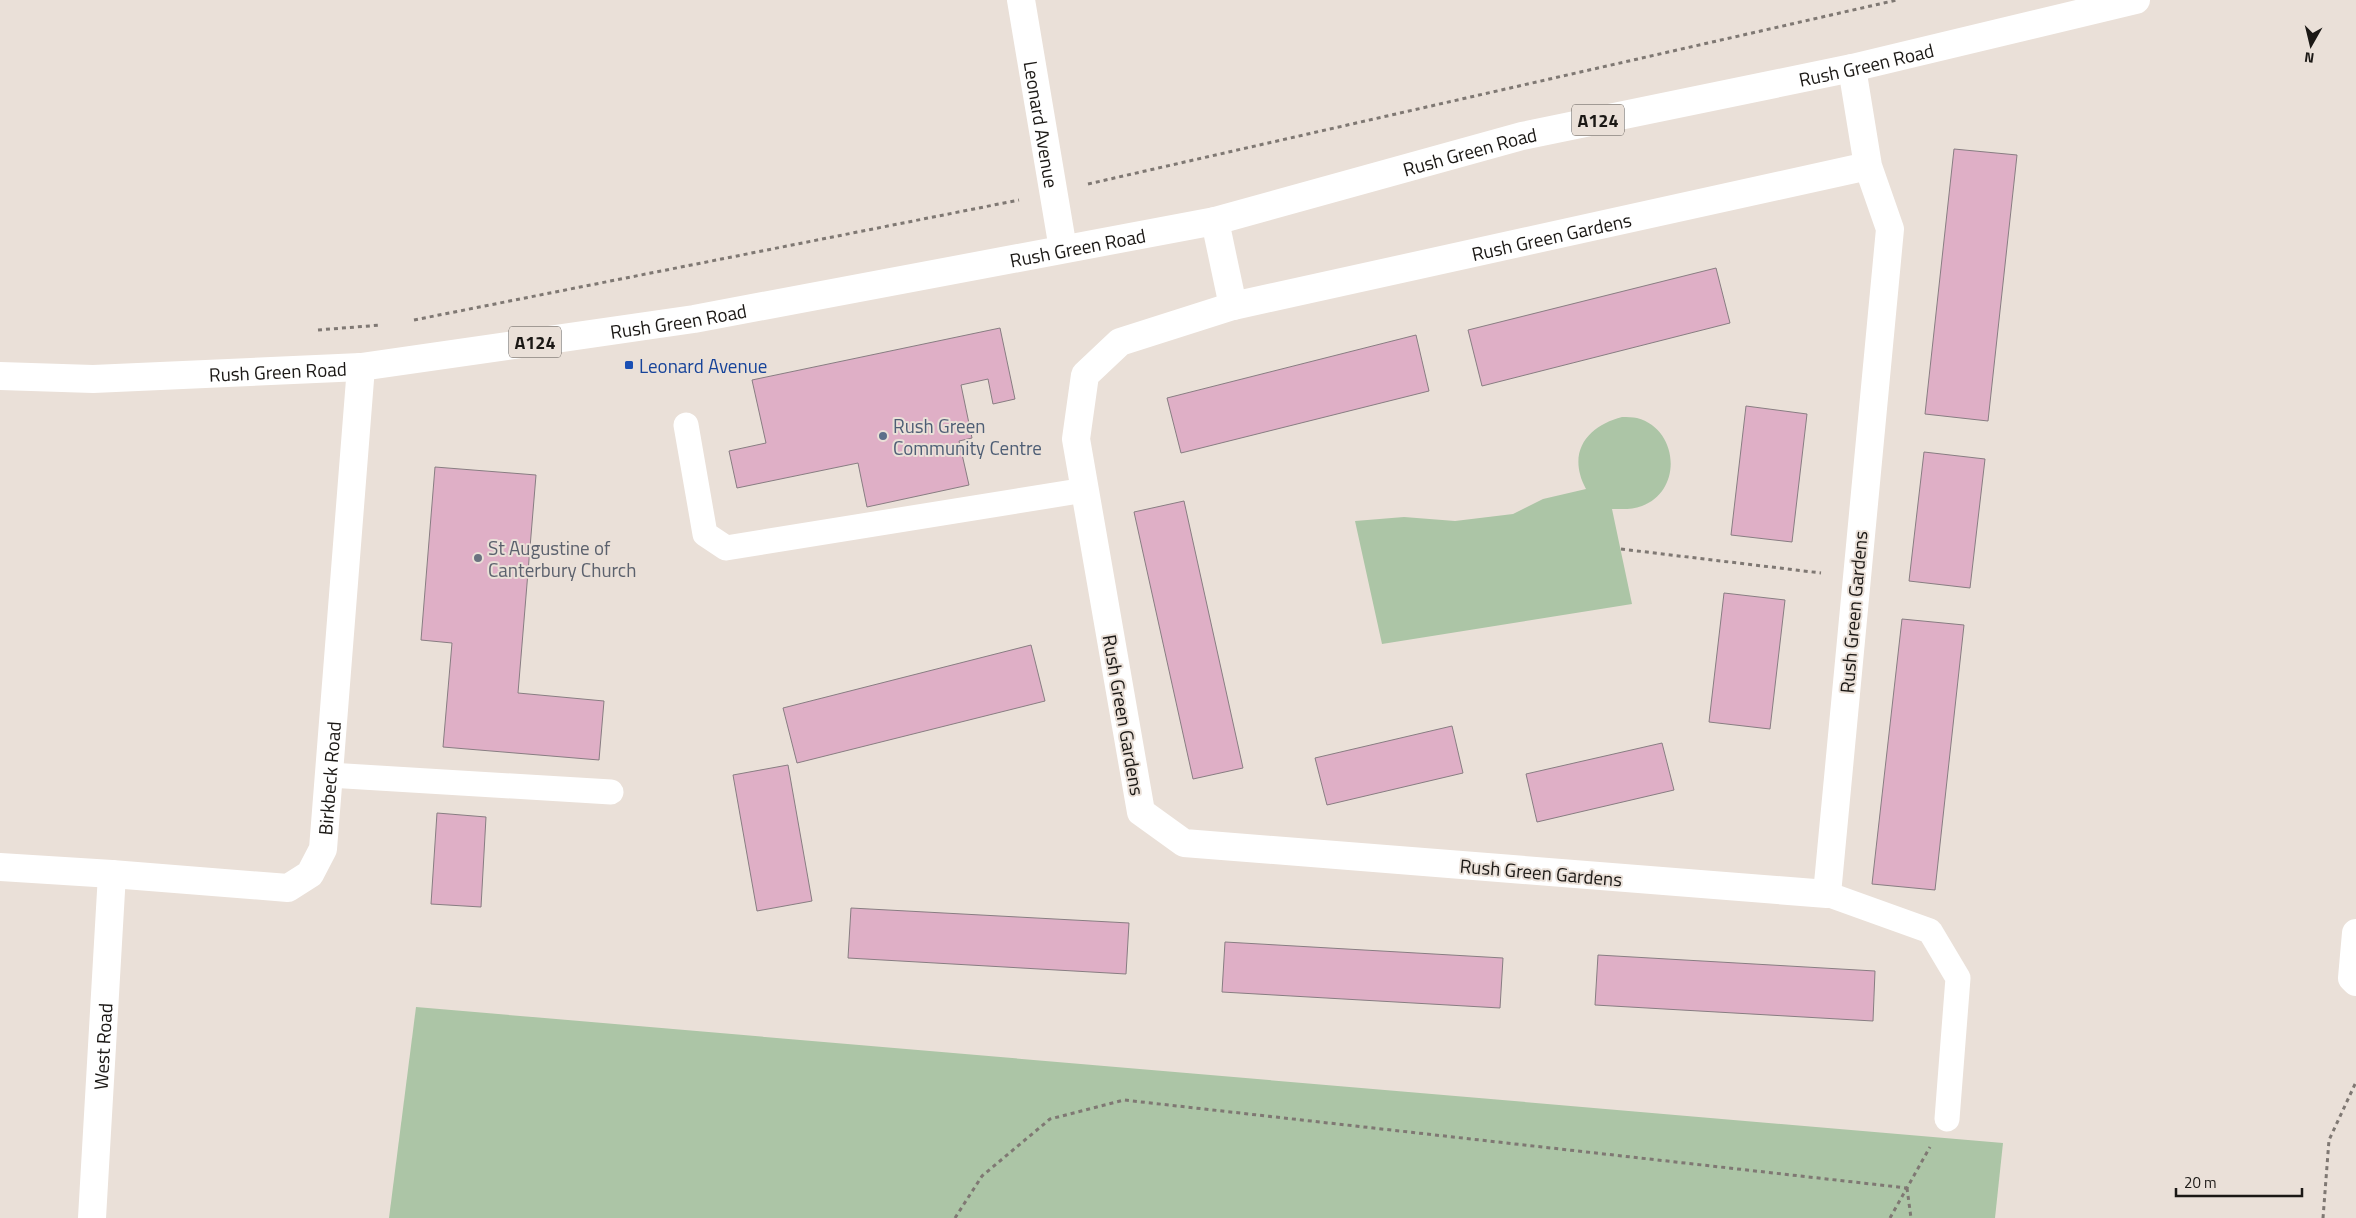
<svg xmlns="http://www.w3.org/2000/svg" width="2356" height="1218" font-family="'Titillium Web',sans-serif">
<rect width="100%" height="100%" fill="#eae0d8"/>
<g fill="#acc5a6">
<path d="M1622,417C1627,417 1633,417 1637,418C1679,429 1683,491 1642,506C1632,510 1623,509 1612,509L1632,604L1382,644L1355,521L1404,517L1455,521L1513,514L1543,499L1586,489C1584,485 1581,479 1580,474C1572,443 1595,424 1622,417Z"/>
<path d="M416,1007L2003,1143L1995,1218H389Z"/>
</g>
<g fill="#dfafc6" stroke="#887d82">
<path d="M1954,149L2017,155L1988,421L1925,414Z"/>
<path d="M1716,268L1730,323L1482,386L1468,330Z"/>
<path d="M1000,328L1015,399L993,404L988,379L961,385L972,438L959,441L969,485L867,507L858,463L737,488L729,451L766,443L752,380Z"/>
<path d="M1416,335L1429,391L1181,453L1167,398Z"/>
<path d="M1746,406L1807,414L1792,542L1731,535Z"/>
<path d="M1924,452L1985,459L1970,588L1909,581Z"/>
<path d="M435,467L536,475L518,693L604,701L599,760L443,747L452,643L421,640Z"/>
<path d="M1184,501L1243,768L1193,779L1134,512Z"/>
<path d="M1724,593L1785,600L1770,729L1709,722Z"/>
<path d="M1902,619L1964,625L1935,890L1872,884Z"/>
<path d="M1031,645L1045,701L797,763L783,708Z"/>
<path d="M1452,726L1463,773L1327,805L1315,758Z"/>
<path d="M1662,743L1674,790L1537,822L1526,774Z"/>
<path d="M788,765L812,901L757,911L733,775Z"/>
<path d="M437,813L486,817L481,907L431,904Z"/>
<path d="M851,908L1129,923L1126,974L848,958Z"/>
<path d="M1225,942L1503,958L1500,1008L1222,992Z"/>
<path d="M1598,955L1875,971L1873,1021L1595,1005Z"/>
</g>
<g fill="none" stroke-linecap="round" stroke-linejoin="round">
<g stroke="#7f7873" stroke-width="3" stroke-dasharray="4 4" stroke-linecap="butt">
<path d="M1088,184L1897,0"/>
<path d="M414,320L1019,200"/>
<path d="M318,330L381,325"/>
<path d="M1621,549L1821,573"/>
<path d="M1907,1188L1911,1218"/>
<path d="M955,1218L982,1176L1050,1119L1124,1100L1907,1188"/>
<path d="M1890,1218L1930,1147"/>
<path d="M2323,1218L2329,1140L2356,1082"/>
</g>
<g stroke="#fff" stroke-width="25">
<path d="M686,425L705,534L726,548L1085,490"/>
<path d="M329,775L611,792"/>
<path d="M1827,894L1930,931L1958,978L1947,1119"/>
</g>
<g stroke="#fff" stroke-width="28">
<path id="s1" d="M1021,0L1063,249"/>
<path id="s2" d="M1852,68L1868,166L1890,229L1827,894L1184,843L1141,812L1076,439L1085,375L1120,342L1233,306L1868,166"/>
<path d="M1215,221L1233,306"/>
<path id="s3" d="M0,867L112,874L288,888L310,874L323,849L361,367"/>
<path d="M2356,933L2352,978L2356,982"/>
<path id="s4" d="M92,1218L112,874"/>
</g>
<path stroke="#fff" stroke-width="28" id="s5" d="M0,376L93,379L361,367L694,319L1215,221L1522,136L1852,68L2136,0"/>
</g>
<rect fill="#1a4fb4" stroke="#eae0d8" stroke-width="2" x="624" y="360" width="10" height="10" rx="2.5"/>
<circle fill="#5c6f8a" stroke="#eae0d8" stroke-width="2" cx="883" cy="436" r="5"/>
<circle fill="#6b7280" stroke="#eae0d8" stroke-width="2" cx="478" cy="558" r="5"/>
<g text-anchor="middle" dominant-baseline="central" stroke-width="4" stroke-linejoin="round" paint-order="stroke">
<g fill="#eae0d8" stroke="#595450" stroke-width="1">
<rect x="1572" y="104.5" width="52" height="31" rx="4"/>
<rect x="509" y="326.5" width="52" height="31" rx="4"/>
</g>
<g font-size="18" font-weight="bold" fill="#1b1815">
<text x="1598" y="120">A124</text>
<text x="535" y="342">A124</text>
</g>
<g font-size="19" fill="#1b1815" stroke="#eae0d8">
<text stroke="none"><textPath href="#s5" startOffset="1898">Rush Green Road</textPath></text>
<text stroke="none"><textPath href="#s1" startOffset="126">Leonard Avenue</textPath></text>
<text stroke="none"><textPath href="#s5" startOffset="1492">Rush Green Road</textPath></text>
<text stroke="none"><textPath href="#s2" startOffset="2468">Rush Green Gardens</textPath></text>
<text stroke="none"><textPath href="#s5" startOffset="1088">Rush Green Road</textPath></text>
<text stroke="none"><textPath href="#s5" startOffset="682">Rush Green Road</textPath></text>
<text stroke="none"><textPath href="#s5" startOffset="278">Rush Green Road</textPath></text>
<text transform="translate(1853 612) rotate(-85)">Rush Green Gardens</text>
<text transform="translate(1124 715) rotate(80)">Rush Green Gardens</text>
<text stroke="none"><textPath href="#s3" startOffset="414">Birkbeck Road</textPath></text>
<text transform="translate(1541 872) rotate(5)">Rush Green Gardens</text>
<text stroke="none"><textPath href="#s4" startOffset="172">West Road</textPath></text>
</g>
<g font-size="19" fill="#164399" stroke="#eae0d8" text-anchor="start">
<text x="639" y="365">Leonard Avenue</text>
</g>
<g font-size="19" fill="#4e5e75" stroke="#eae0d8" text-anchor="start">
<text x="893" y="425">Rush Green<tspan x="893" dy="22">Community Centre</tspan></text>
</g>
<g font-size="19" fill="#5b616d" stroke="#eae0d8" text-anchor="start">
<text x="488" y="547">St Augustine of<tspan x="488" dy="22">Canterbury Church</tspan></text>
</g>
</g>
<g transform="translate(2311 45) rotate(188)" stroke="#eae0d8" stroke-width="4" paint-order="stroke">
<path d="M0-4L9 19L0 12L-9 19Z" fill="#1b1815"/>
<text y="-8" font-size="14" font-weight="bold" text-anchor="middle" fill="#1b1815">N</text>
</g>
<path d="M2176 1188v8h126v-8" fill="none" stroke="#1b1815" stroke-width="2.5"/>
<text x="2184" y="1188" font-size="15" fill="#1b1815" stroke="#eae0d8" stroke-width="4" paint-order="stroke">20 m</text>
</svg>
